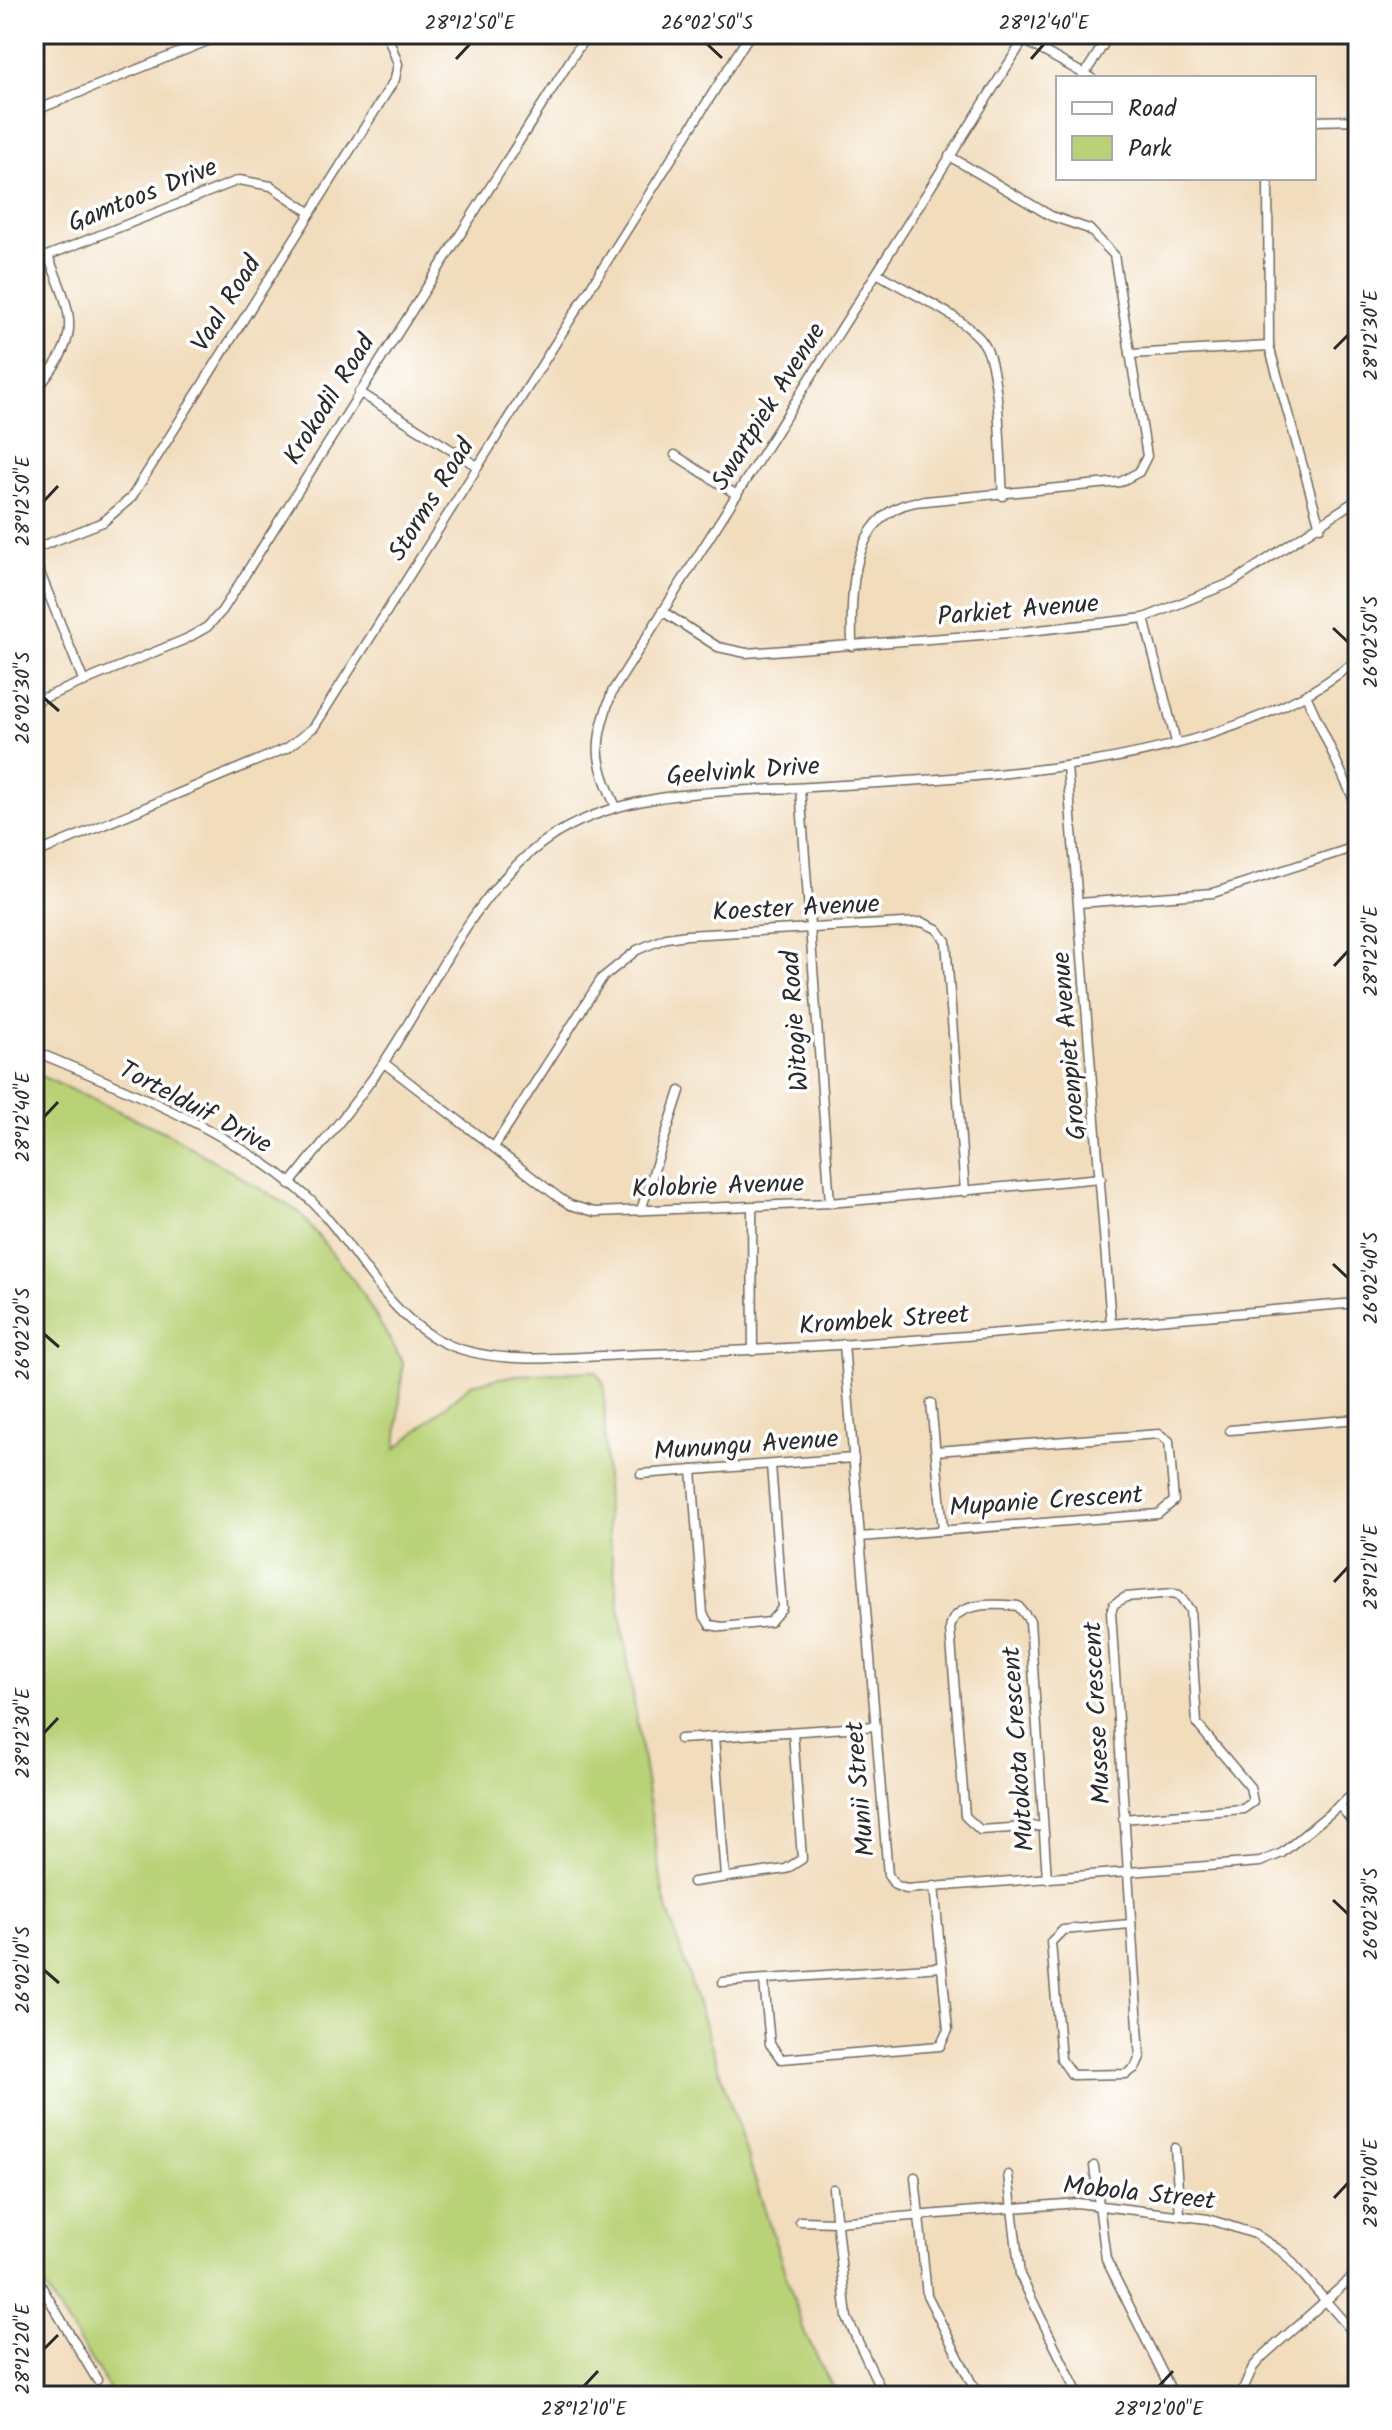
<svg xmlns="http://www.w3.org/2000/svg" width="1392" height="2430" font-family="Kalam,sans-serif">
<rect width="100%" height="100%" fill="#fff"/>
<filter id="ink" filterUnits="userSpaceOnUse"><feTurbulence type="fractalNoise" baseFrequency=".0125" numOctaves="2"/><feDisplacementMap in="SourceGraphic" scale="16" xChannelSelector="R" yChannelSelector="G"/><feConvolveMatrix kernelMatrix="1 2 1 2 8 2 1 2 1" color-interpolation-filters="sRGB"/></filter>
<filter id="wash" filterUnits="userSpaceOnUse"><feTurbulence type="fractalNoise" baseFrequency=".006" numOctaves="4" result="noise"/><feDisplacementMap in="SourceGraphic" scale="32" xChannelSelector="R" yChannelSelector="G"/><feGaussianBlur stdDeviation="1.8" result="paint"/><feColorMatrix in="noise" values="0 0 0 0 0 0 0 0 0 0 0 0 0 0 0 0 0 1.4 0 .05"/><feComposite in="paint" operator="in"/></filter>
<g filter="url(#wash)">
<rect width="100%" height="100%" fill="#f1dcbc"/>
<path fill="#b9d277" stroke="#727e51" stroke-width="2" d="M34,1073L167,1133L299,1212L357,1285L403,1362L396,1449L471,1384L515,1375L595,1371L604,1384L607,1525L664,1899L805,2334L837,2396H114L45,2288L34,2262Z"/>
</g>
<g filter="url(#ink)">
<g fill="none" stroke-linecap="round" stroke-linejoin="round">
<defs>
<g id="minor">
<path d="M1013,34L1091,78"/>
<path d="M1084,75L1110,34"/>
<path d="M34,111L225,34"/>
<path d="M1314,121L1358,120"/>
<path d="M1268,178L1269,346L1320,527"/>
<path d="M34,261L239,180L271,186L308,211"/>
<path d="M877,273C906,291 966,317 984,344C1001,371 1000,461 1003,496"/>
<path d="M1130,354L1269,346"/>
<path d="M359,392L477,466"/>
<path d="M34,393C82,335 75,321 48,256"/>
<path d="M675,455L737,495"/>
<path d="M34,549L103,522L131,498L395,79L398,64L387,34"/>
<path d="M34,558L84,682"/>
<path d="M662,611L718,647L746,653L1021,632L1144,618L1233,582L1358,499"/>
<path d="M1144,618L1176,742"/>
<path d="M852,646C851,594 849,515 915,502L1120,482L1139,472L1147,456L1114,255L1089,229L1051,216L949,156"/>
<path d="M1306,695L1358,809"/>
<path d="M34,702L186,639L207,627L222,611L587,34"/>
<path d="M1067,766L1111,1323"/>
<path d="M800,788L830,1203"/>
<path d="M616,807C593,756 594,745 612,692L1023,41"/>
<path d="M34,854L287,748L314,727L750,34"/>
<path d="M1079,903L1213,893L1358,846"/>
<path d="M34,1051C120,1087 237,1133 306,1196C356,1242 383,1317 449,1345C505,1368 588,1355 648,1354C885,1347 1122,1322 1358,1303"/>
<path d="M384,1063L558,1197L570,1205L595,1212L830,1203L1101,1178"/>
<path d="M494,1147L602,978L637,950L666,938L687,935L922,922L937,929L946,941L965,1192"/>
<path d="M290,1184C322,1143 356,1104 384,1062C434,988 471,894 545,841C622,787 722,793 811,787C971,777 1161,772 1305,695C1323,686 1341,672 1358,660"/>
<path d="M752,1207L753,1351"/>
<path d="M641,1210L680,1091"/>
<path d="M844,1344L888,1875L895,1885L906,1889L1260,1862L1282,1853L1358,1790"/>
<path d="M931,1403L943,1529"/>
<path d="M1230,1430L1358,1419"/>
<path d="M692,1470L703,1614L710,1625L722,1627L770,1622L782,1608L771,1465"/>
<path d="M641,1474L854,1458"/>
<path d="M860,1537L1158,1514L1174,1501L1169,1441L1159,1434L936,1451"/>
<path d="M680,1739L714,1737"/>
<path d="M1339,1805L1358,1828"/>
<path d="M1123,1819L1243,1809L1253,1802L1250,1787L1197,1724L1190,1610L1179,1595L1173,1593L1126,1597L1114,1604L1111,1612L1140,2057L1135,2068L1126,2074L1072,2075L1061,2059L1051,1942L1063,1930L1130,1924"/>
<path d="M1043,1826L980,1830L965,1816L950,1629C953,1601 996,1604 1018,1606L1030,1621L1047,1879"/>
<path d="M725,1876L714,1737L876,1726"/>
<path d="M693,1882L786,1869L802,1859L793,1732"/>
<path d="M764,1981L770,2044L781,2059L940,2046L948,2030L934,1886"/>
<path d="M723,1982L942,1967"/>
<path d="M1175,2148L1180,2214"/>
<path d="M1094,2166L1106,2259L1174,2396"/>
<path d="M1008,2175L1020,2275L1079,2396"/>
<path d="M915,2177L927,2295L978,2396"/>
<path d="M833,2189L847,2318L884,2396"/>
<path d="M800,2221L836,2222L1077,2203L1208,2219L1255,2234L1284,2253L1358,2338"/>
<path d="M34,2274L97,2380"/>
<path d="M1240,2396L1253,2367L1263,2356L1358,2272"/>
<path d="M1344,2396L1358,2383"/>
</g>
</defs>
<use href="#minor" stroke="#70695e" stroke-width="11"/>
<use href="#minor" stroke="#fff" stroke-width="8"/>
</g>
</g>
<path fill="none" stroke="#2b2b2b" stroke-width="3" d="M707,44L722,58M456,59L470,44M1031,59L1044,44M1334,349L1348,335M44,501L58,486M1333,628L1348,642M44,698L59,711M1334,966L1348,951M44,1117L58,1102M1333,1264L1348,1278M44,1334L59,1347M1334,1582L1348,1567M44,1733L58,1718M1333,1900L1348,1914M44,1970L59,1983M1334,2198L1348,2183M44,2349L58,2335M584,2386L598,2371M1159,2386L1173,2371"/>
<g text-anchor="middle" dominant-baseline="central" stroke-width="7" stroke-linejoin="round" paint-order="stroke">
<g font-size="26" fill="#2b2b2b" stroke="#fff">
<text transform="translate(143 196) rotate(-22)">Gamtoos Drive</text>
<text transform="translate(227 304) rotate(-58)">Vaal Road</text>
<text transform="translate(330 400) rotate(-58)">Krokodil Road</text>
<text transform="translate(769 407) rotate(-58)">Swartpiek Avenue</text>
<text transform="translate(432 500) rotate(-58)">Storms Road</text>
<text transform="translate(1018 611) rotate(-5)">Parkiet Avenue</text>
<text transform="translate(743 772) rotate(-4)">Geelvink Drive</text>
<text transform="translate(796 909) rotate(-3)">Koester Avenue</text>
<text transform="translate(796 1021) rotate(-94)">Witogie Road</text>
<text transform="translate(1070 1046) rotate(-95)">Groenpiet Avenue</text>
<text transform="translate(195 1108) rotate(28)">Tortelduif Drive</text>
<text transform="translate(718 1187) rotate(-2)">Kolobrie Avenue</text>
<text transform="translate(884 1321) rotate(-4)">Krombek Street</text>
<text transform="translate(746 1446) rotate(-4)">Munungu Avenue</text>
<text transform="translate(1046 1502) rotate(-4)">Mupanie Crescent</text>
<text transform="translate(1098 1713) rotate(-93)">Musese Crescent</text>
<text transform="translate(1019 1749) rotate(-94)">Mutokota Crescent</text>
<text transform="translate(861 1789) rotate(-95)">Munii Street</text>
<text transform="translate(1139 2194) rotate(6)">Mobola Street</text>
</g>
</g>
<rect width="1392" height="2430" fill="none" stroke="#fff" stroke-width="88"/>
<rect x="1056" y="76" width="260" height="104" fill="#ffffff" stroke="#aaaaaa" stroke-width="2"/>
<rect x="1072" y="102" width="40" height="12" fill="#ffffff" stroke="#aaaaaa" stroke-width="2"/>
<text x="1128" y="116" font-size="24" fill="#2b2b2b">Road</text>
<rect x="1072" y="136" width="40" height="24" fill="#b9d277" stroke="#aaaaaa" stroke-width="2"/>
<text x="1128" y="156" font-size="24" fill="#2b2b2b">Park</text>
<rect x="44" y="44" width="1304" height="2342" fill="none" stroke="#2b2b2b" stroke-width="3"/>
<g font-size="20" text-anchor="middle" fill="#2b2b2b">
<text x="470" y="29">28°12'50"E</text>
<text x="707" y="29">26°02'50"S</text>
<text x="1044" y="29">28°12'40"E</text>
<text transform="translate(1370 335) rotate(-90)" y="7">28°12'30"E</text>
<text transform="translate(22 501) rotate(-90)" y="7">28°12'50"E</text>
<text transform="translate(1370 642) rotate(-90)" y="7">26°02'50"S</text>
<text transform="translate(22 698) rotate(-90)" y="7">26°02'30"S</text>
<text transform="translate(1370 951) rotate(-90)" y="7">28°12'20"E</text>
<text transform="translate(22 1117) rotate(-90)" y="7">28°12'40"E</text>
<text transform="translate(1370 1278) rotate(-90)" y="7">26°02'40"S</text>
<text transform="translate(22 1334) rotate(-90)" y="7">26°02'20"S</text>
<text transform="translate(1370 1567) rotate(-90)" y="7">28°12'10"E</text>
<text transform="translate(22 1733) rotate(-90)" y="7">28°12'30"E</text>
<text transform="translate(1370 1914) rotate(-90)" y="7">26°02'30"S</text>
<text transform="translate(22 1970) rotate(-90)" y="7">26°02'10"S</text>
<text transform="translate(1370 2183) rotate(-90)" y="7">28°12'00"E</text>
<text transform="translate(22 2349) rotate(-90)" y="7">28°12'20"E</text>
<text x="584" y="2415">28°12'10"E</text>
<text x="1159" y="2415">28°12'00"E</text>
</g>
</svg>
